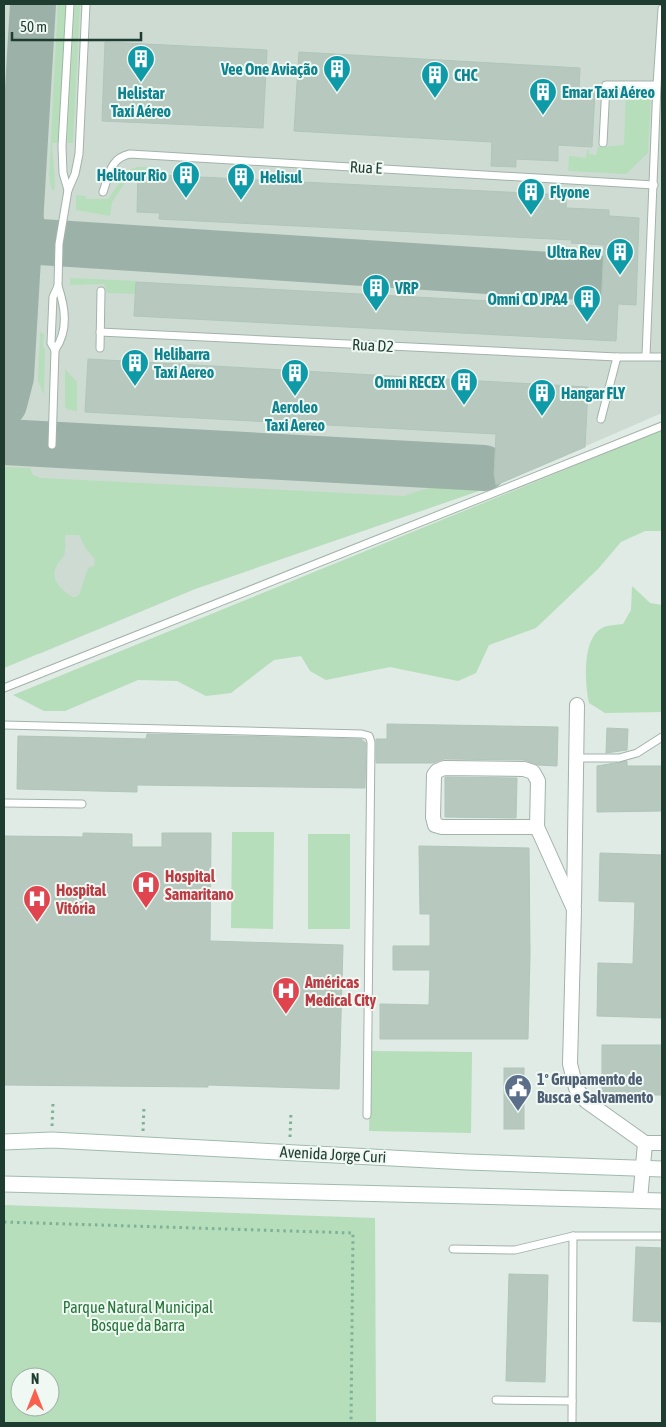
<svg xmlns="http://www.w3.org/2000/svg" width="666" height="1427" font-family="'Asap Condensed',sans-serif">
<rect width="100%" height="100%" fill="#dfebe4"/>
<path fill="#cddbd3" d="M4,4H662V413L496,485L195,589L39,654L4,568Z"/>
<g fill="#b6debb" fill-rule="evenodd">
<path d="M58,4H66V8L58,143H52C52,155 57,184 54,191L51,188L49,175Z"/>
<path d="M75,4H80L73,143H67Z"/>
<path d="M613,89L651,93L648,153L626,174L568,171L569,156L586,158L587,150H589V154L596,155L598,147L624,145L626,93L613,92Z"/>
<path d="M137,167H159L158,169H149V172H132L112,202L110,216L76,210V195L86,196V199H108L129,170Z"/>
<path d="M70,278L136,281V294L107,293L104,284L70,285Z"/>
<path d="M40,332L44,334L43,347L45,350L44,395L38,381Z"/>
<path d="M65,369L77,382V411L68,410L65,407Z"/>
<path d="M662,430V531H645L621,542L598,569L536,628L489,645L476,673L458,681L390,667L326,680L310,671L301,656L274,660L231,693L206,696L177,681L138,680L65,711H44L13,695Z"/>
<path d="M4,467L30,468L33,475L41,478L404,496C423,489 430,486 452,488L463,481L481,477L496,485L195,589L4,668ZM65,535H79L86,549L95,559L94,566L88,568L80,593L76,597H72C61,589 49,579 57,565C59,561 62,559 64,555C66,549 65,541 65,535Z"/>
<path d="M632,586L650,603L662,605V712L605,713L589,703C585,683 581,637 604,627C609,625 617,625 623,624L631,610Z"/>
<path d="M232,832H274L273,929L231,928Z"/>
<rect x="308" y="834" width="42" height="95"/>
<path d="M371,1051L472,1052L471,1133L369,1131Z"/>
<path d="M4,1205L375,1218L376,1423H4ZM20,1377H50V1407H20Z"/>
</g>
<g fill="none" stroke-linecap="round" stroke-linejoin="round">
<g stroke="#9cb2a8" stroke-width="46">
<path d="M20,213C21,228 25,237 40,242L597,278"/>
<path d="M4,404L11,377L33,4"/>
<path d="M4,442L484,468"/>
</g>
</g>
<g fill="#b7c9bf" stroke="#b1c5ba">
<path d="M105,42L267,50L263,128L102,121Z"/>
<path d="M299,52L580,68L579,90L595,91L592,147L558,145V161L516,159V167L491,166L492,142L294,131Z"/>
<path d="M138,174L567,195L566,208L609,210V216L639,218L636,305L618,304L616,341L134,316L136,282L601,307L604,245L571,243L572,240L159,219L160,213L137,212Z"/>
<path d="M88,359L588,387L585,447L496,485L494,474L496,434L85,412Z"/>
<path d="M387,724L558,727L557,766L538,765L524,760L444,759L433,763H376V739H387Z"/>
<path d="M607,728L628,729L627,750L606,753Z"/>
<path d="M147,734L361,739L366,743L365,788L137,785V792L17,789L18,736L146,739Z"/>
<path d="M627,761V766H662V811L597,812V766Z"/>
<path d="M445,777L517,778L516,818L445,817Z"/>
<path d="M83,833L132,834V847H162V833H211L210,941L343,945L339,1089L208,1085V1087L4,1085V836L83,837Z"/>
<path d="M419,846L529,848L530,955L528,1039H380V1004L429,1005L430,970H393V946H430V914H420Z"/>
<path d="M600,853L662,855V1018L597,1016L598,963L633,964L635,902L599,901Z"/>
<rect x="602" y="1045" width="60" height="50"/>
<rect x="504" y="1068" width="20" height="61"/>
<path d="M636,1247L662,1248V1322L633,1321Z"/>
<path d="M509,1274L548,1275L545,1382L506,1381Z"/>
</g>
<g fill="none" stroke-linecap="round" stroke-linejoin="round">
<defs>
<g id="lane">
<path d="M603,143L606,85H657"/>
<path d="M68,190L63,173L62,146L70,4"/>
<path d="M103,192C109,175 110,158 130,154L654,185"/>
<path d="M100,332L617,357H662"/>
<path d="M100,348L101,291"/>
<path d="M55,350C69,330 65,307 58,286"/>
<path d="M646,356L657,85L662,9"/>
<path d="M601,419L617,357"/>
<path d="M52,445L55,350L51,343L53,297L58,286L59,244L68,190L75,174L79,154L86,4"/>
<path d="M4,688L662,426"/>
<path d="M4,725L362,734L369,736L371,742L367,1115"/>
<path d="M576,758H619L637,753L662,737"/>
<path d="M4,803L82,804"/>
<path d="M453,1249L515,1250L573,1236H662"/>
<path d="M496,1400L572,1401"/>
<path d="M572,1423L573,1236"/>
</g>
<g id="street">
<path d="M537,827H442L435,825L433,817L434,775L437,771L444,768L524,769L533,772L538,781L537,827L574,909L570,1064L576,1088L586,1101L645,1143H662"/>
<path d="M574,904L577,705"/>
<path d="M640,1200L645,1143"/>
</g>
<g id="secondary">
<path d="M4,1142L52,1140L467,1162L662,1169"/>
<path d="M4,1184L662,1201"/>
</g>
</defs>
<use href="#lane" stroke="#a2b3aa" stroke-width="9"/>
<use href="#street" stroke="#a2b3aa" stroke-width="16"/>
<use href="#secondary" stroke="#9fbbad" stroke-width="17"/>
<g stroke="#7db199" stroke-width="3" stroke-dasharray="2.5 4" stroke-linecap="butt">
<path d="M52,1126L53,1104"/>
<path d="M143,1131L144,1106"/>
<path d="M290,1137L291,1111"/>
<path d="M4,1222L353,1233L351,1423"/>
</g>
<use href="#lane" stroke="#fff" stroke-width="7"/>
<use href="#street" stroke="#fff" stroke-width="14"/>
<use href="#secondary" stroke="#fff" stroke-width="15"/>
</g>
<defs>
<symbol id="building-pin" viewBox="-11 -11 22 30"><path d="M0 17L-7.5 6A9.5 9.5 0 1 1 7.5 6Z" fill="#0f9aa8" stroke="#eff8f2"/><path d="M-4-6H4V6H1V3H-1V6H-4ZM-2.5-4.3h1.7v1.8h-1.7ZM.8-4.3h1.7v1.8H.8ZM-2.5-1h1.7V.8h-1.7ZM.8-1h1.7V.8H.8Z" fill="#fff"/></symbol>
<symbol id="hospital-pin" viewBox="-11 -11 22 30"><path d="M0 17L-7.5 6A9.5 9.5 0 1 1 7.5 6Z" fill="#e0444e" stroke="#eff8f2"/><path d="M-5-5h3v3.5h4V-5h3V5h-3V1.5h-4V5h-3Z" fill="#fff"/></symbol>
<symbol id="civic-pin" viewBox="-11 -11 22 30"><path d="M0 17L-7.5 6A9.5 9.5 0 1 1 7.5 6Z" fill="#5c6f8a" stroke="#eff8f2"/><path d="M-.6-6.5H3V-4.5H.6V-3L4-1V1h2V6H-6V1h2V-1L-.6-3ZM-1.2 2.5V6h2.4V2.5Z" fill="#fff"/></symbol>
</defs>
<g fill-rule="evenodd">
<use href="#building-pin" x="125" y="43" width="32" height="43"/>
<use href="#building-pin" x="321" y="53" width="32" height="43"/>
<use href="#building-pin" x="419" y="59" width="32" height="43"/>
<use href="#building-pin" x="527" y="76" width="32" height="43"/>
<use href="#building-pin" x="170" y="159" width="32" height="43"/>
<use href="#building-pin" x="225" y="161" width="32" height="43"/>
<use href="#building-pin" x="515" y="176" width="32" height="43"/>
<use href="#building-pin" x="604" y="236" width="32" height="43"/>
<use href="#building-pin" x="360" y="272" width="32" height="43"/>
<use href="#building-pin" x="571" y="283" width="32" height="43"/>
<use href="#building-pin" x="119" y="347" width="32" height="43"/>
<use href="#building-pin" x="279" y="357" width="32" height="43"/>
<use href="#building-pin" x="448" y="366" width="32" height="43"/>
<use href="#building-pin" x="526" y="377" width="32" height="43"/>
<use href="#hospital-pin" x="130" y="869" width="32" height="43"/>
<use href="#hospital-pin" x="21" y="883" width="32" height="43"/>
<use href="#hospital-pin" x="270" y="975" width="32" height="43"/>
<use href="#civic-pin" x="502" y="1072" width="32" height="43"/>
</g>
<g text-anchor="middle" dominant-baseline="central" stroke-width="4" stroke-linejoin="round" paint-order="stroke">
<g font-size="16" font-weight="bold" fill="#0d838f" stroke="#eff8f2" text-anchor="start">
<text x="318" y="69" text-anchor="end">Vee One Aviação</text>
<text x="454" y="75">CHC</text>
<text x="562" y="92">Emar Taxi Aéreo</text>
<text x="141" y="93" text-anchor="middle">Helistar<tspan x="141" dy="18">Taxi Aéreo</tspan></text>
<text x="167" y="175" text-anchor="end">Helitour Rio</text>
<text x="260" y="177">Helisul</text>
<text x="550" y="192">Flyone</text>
<text x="601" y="252" text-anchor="end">Ultra Rev</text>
<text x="395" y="288">VRP</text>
<text x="568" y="299" text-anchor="end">Omni CD JPA4</text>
<text x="154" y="354">Helibarra<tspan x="154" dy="18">Taxi Aereo</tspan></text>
<text x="445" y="382" text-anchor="end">Omni RECEX</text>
<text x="561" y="393">Hangar FLY</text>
<text x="295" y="407" text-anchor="middle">Aeroleo<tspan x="295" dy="18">Taxi Aereo</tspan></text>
</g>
<g font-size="16" fill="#1f3c30" stroke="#eff8f2">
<text transform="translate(366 167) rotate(3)">Rua E</text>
<text transform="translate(373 345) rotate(3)">Rua D2</text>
<text transform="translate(333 1154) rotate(3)">Avenida Jorge Curi</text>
</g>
<g font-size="16" font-weight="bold" fill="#be3a42" stroke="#eff8f2" text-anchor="start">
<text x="165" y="876">Hospital<tspan x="165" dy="18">Samaritano</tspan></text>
<text x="56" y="890">Hospital<tspan x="56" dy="18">Vitória</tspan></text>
<text x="305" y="982">Américas<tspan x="305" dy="18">Medical City</tspan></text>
</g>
<g font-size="16" font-weight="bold" fill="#4e5e75" stroke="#eff8f2" text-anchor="start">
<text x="537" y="1079">1º Grupamento de<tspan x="537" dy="18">Busca e Salvamento</tspan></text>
</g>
<g font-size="16" fill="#27753a" stroke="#eff8f2">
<text x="138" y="1307">Parque Natural Municipal<tspan x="138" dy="18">Bosque da Barra</tspan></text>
</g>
</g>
<rect width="666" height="1427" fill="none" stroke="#1f3c30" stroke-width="10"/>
<g transform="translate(35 1392)"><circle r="24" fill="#eff8f2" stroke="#9cada4"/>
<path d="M0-4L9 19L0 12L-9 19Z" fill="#fa604e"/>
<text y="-8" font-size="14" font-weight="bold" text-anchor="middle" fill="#1f3c30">N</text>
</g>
<path d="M12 32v8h129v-8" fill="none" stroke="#1f3c30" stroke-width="2.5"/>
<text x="20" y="32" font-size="15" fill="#1f3c30" stroke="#eff8f2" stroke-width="4" paint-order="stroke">50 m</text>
</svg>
